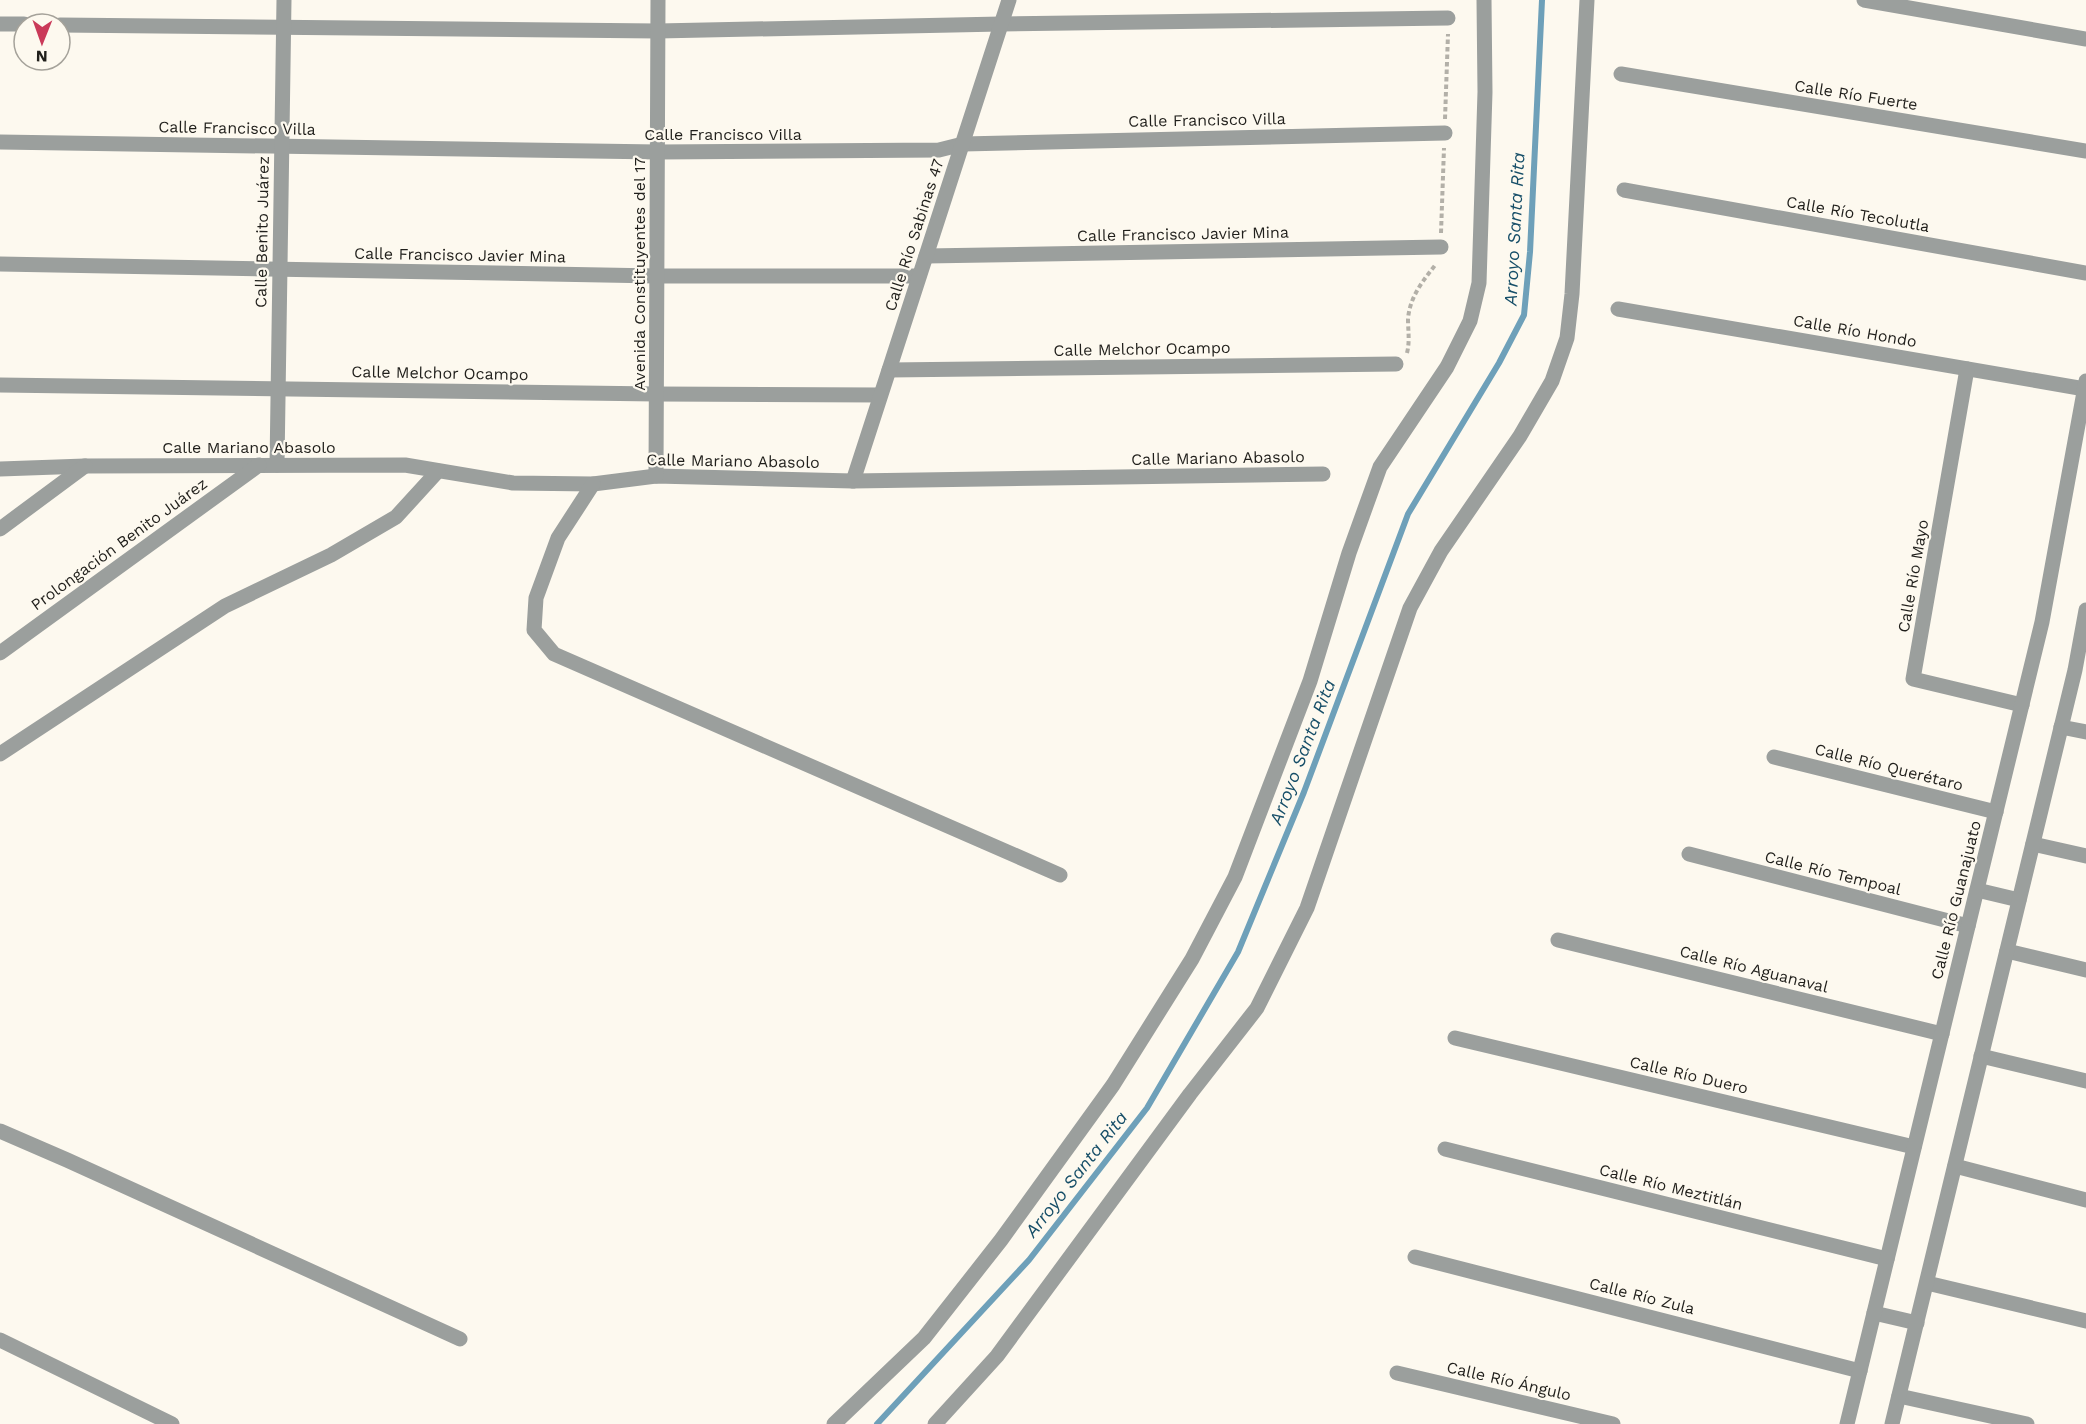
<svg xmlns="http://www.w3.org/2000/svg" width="2086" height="1424" font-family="'Work Sans',sans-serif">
<rect width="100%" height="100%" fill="#fdf9ef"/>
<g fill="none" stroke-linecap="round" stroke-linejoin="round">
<path stroke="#6ea0b9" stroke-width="6" d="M877,1424L1029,1260L1147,1108L1238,952L1304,792L1408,514L1499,363L1524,315L1530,252L1542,0"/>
<g stroke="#b3b0a8" stroke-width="4" stroke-dasharray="4.5 3" stroke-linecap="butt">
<path d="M1445,119L1448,34"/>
<path d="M1441,233L1444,148"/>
<path d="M1407,353C1410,341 1408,331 1408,319C1410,296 1423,281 1436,264"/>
</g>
<g stroke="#9b9f9d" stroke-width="15">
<path d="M1864,0L2086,39"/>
<path d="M0,24H24"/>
<path d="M60,25L658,31L1001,24L1448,18"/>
<path d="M1621,74L2086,151"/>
<path d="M0,142L658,152L939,150L963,144L1445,133"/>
<path d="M1624,190L2086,273"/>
<path d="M926,256L1441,247"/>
<path d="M0,264L657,276H919"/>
<path d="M1618,309L2085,389"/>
<path d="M1967,369L1913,679L2022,705"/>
<path d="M889,370L1396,364"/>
<path d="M0,385L656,394L880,395"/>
<path d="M277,465L284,0"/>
<path d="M0,469L85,466L405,465L513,483L593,484L656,476L853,481L1323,474"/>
<path d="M656,476L658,0"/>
<path d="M853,481L1009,0"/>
<path d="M593,484L558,538L536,598L534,630L554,654L1060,875"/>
<path d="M0,529L85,466"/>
<path d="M0,653L259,465"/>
<path d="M2061,727L2086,732"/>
<path d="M0,754L225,606L331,555L396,517L438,471"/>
<path d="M1774,757L1996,812"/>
<path d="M2033,844L2086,856"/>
<path d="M1689,854L1968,926"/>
<path d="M1558,940L1942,1034"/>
<path d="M2007,951L2086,970"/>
<path d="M1455,1038L1914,1147"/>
<path d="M1981,1056L2086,1081"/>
<path d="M0,1131L67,1160L460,1339"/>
<path d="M1445,1149L1887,1259"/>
<path d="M1955,1166L2086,1200"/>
<path d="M1415,1257L1860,1371"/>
<path d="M1927,1283L2086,1321"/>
<path d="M0,1340L172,1424"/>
<path d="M1397,1373L1613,1424"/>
<path d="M1899,1396L2027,1424"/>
<path d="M834,1424L924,1338L1001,1240L1113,1085L1192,959L1235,877L1310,681L1349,553L1380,467L1447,367L1470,321L1479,283L1485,92L1484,0"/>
<path d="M935,1424L997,1356L1190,1094L1257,1008L1307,908L1410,608L1441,551L1520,436L1552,381L1567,338L1572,294L1587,0"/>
</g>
<g stroke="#9b9f9d" stroke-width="15">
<path d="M1977,890L2019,900"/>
<path d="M1874,1313L1917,1323"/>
<path d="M1847,1424L2042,622L2086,381"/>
<path d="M1892,1424L2075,670L2086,610"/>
</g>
</g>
<g text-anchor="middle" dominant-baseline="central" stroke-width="4.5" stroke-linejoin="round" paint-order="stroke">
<g font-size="16" fill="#201f1b" stroke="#fdf9ef">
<text transform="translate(1856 95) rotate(9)">Calle Río Fuerte</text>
<text transform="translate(1207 120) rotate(-1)">Calle Francisco Villa</text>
<text transform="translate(237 128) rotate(1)">Calle Francisco Villa</text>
<text x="723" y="134">Calle Francisco Villa</text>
<text transform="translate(1858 214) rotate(10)">Calle Río Tecolutla</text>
<text transform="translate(262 232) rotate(-89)">Calle Benito Juárez</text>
<text transform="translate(1183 234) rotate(-1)">Calle Francisco Javier Mina</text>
<text transform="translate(914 235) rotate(-72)">Calle Río Sabinas 47</text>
<text transform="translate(460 255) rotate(1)">Calle Francisco Javier Mina</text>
<text transform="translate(639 274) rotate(-90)">Avenida Constituyentes del 17</text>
<text transform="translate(1855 331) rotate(10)">Calle Río Hondo</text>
<text transform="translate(1142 349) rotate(-1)">Calle Melchor Ocampo</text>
<text transform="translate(440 373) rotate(1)">Calle Melchor Ocampo</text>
<text x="249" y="447">Calle Mariano Abasolo</text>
<text transform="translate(1218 458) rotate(-1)">Calle Mariano Abasolo</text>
<text transform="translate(733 461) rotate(1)">Calle Mariano Abasolo</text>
<text transform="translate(119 544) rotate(-36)">Prolongación Benito Juárez</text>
<text transform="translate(1913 576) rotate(-80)">Calle Río Mayo</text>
<text transform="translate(1889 767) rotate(14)">Calle Río Querétaro</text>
<text transform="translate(1833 873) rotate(14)">Calle Río Tempoal</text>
<text transform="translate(1956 900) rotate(-76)">Calle Río Guanajuato</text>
<text transform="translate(1754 969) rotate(14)">Calle Río Aguanaval</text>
<text transform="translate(1689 1075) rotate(13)">Calle Río Duero</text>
<text transform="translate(1671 1187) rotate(14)">Calle Río Meztitlán</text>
<text transform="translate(1642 1296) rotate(14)">Calle Río Zula</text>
<text transform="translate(1509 1381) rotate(13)">Calle Río Ángulo</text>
</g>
<g font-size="18" font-style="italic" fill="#164e68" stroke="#fdf9ef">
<text transform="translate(1514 229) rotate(-87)">Arroyo Santa Rita</text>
<text transform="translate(1302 752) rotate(-69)">Arroyo Santa Rita</text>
<text transform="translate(1076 1174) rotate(-52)">Arroyo Santa Rita</text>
</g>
</g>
<g transform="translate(42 42) rotate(181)"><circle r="28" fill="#fdf9ef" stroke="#a5a29a" stroke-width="1.5"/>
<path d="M0-4.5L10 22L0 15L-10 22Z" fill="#ca3a59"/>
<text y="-9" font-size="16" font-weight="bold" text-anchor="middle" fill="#201f1b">N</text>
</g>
</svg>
